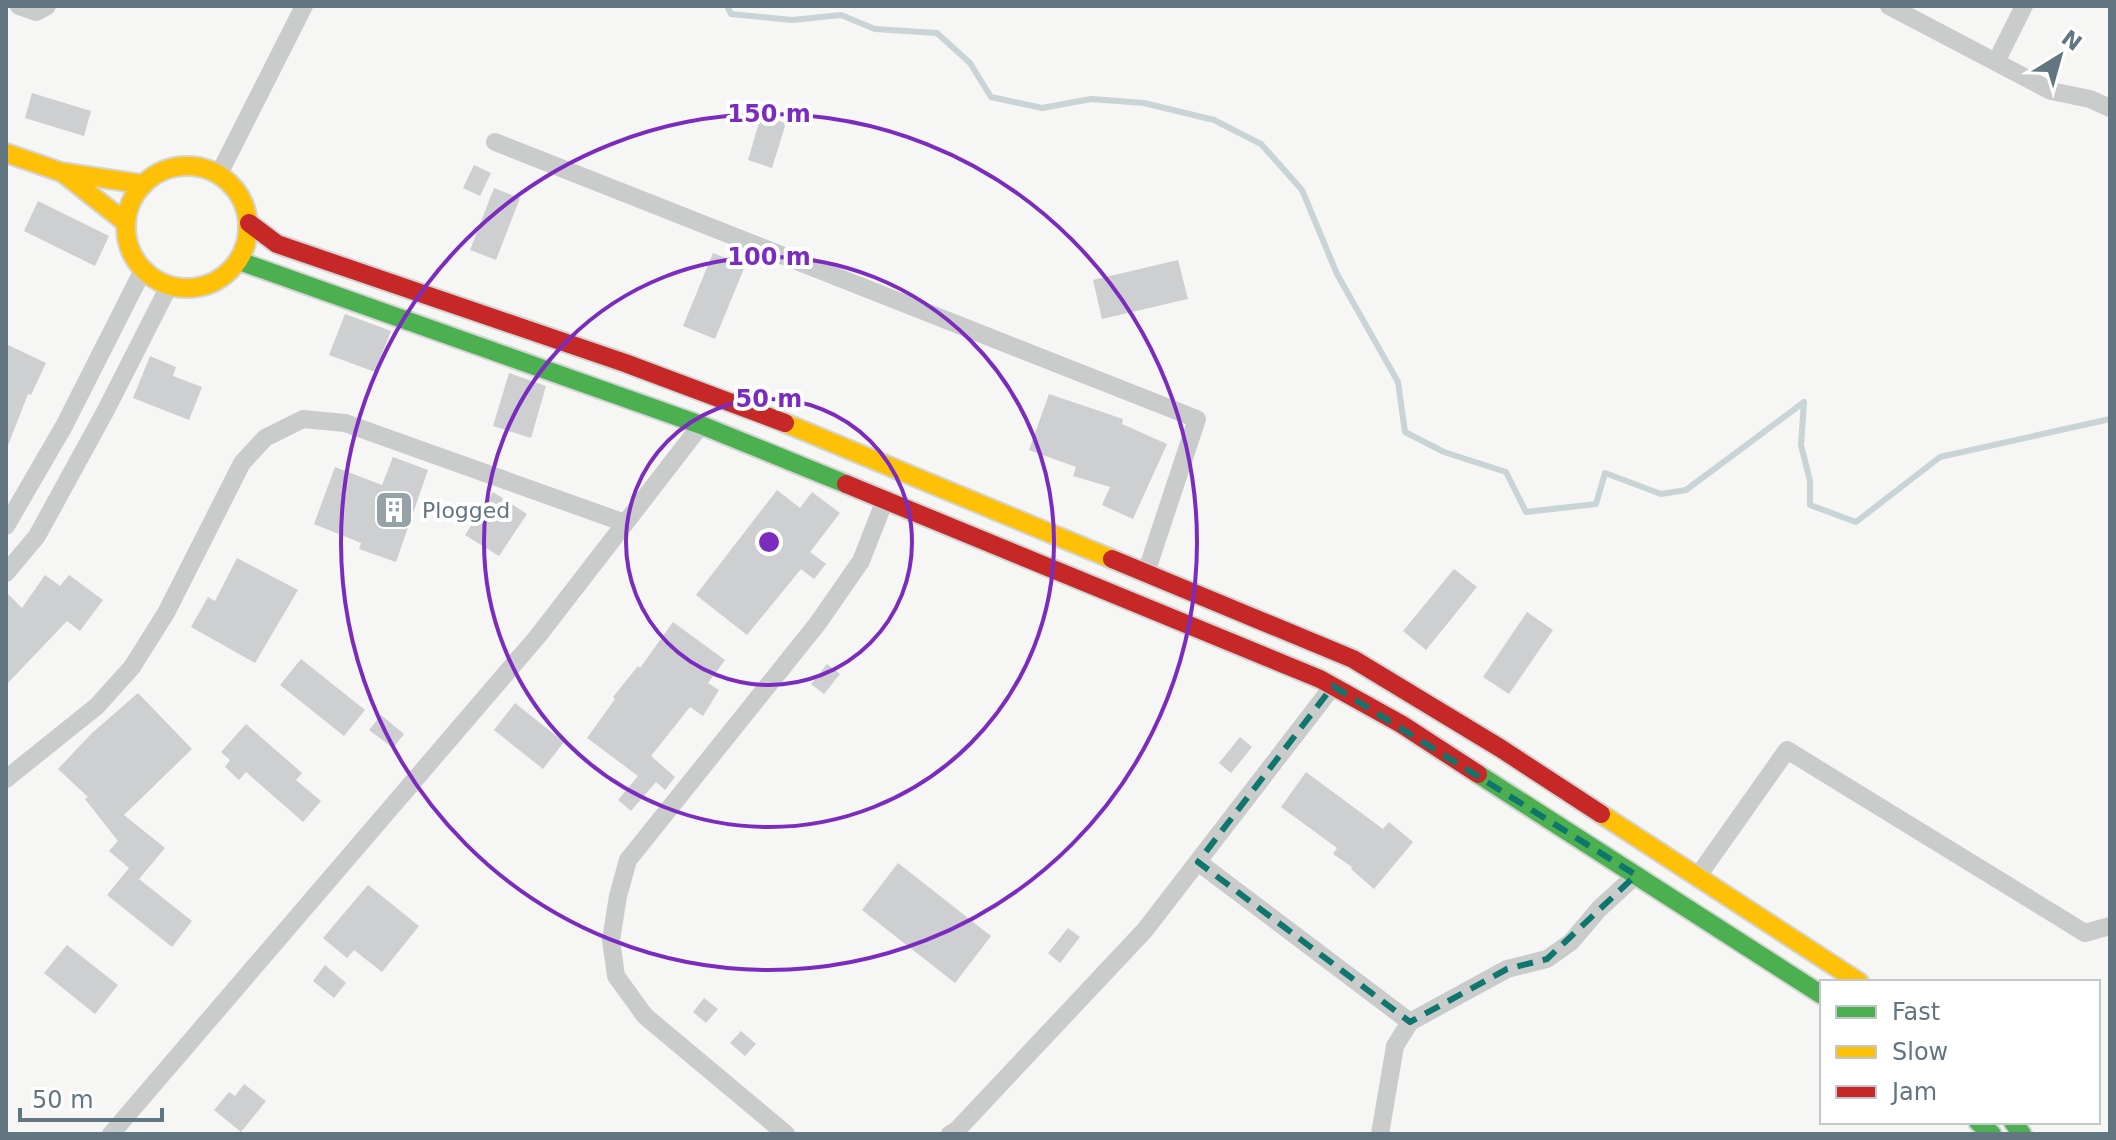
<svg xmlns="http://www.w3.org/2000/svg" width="2116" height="1140" font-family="'DejaVu Sans',sans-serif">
<rect width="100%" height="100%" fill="#f6f6f5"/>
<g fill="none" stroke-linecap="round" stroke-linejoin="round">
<path stroke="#c8d4d5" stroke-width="6" d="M727,6L731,14L792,20L841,15L875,29L937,33L970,63L991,97L1042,108L1091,99L1144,103L1214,120L1261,144L1302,190L1337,274L1398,382L1405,432L1444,452L1506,472L1526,512L1596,504L1605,473L1661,494L1686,490L1804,402L1801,445L1810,481V505L1856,522L1940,457L2110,419"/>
</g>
<g fill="#cdcfd0">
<path d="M32,93L91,111L84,136L25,118Z"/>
<path d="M761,116L786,123L772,168L748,160Z"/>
<path d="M474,165L491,173L480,196L463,188Z"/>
<path d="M494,188L520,198L496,260L470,250Z"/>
<path d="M38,201L109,236L95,266L24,231Z"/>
<path d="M713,253L745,266L715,339L683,326Z"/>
<path d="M1178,260L1188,299L1102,319L1093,280Z"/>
<path d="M345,314L391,331L375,372L329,355Z"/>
<path d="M6,344L46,363L31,395L28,394L7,448Z"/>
<path d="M150,356L176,367L173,376L202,387L189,420L133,398Z"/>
<path d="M509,373L546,386L531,438L493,426Z"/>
<path d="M1049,394L1123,419L1122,424L1167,444L1133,519L1102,505L1110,487L1073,476L1076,467L1029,450Z"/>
<path d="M393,457L428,470L396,562L359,549L361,543L314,524L335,467L382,485Z"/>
<path d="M777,490L800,508L812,492L840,513L810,552L826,564L814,579L801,569L747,635L696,595Z"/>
<path d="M493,492L527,514L499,556L465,535Z"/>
<path d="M237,558L298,590L255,663L191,627L208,597L215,601Z"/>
<path d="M1454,569L1477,587L1426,650L1403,631Z"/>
<path d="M45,575L60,586L69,575L103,600L80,631L67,621L6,685V592L22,608Z"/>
<path d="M1527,612L1553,630L1509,694L1483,677Z"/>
<path d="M673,622L725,660L708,683L719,690L703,716L690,707L651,756L675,777L665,790L656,782L631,811L618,800L638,776L587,738L615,699L613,697L638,666L640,668Z"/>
<path d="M301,659L365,710L344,736L280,685Z"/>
<path d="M827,664L840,674L824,694L811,684Z"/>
<path d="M138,693L192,749L124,815L165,848L139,879L192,921L172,947L107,895L129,868L109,851L118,841L85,799L88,797L58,769L92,733Z"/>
<path d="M515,703L564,742L543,769L494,730Z"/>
<path d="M381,715L404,734L393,748L369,730Z"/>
<path d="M246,724L302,773L296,780L321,801L303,822L246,772L239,780L225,767L230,760L221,752Z"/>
<path d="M1240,737L1252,747L1231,773L1219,763Z"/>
<path d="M1306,772L1383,829L1389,822L1413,842L1374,889L1351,869L1352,867L1333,854L1337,848L1281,807Z"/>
<path d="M898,863L991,936L955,983L862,910Z"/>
<path d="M368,885L419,926L382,972L354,950L347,958L323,938Z"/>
<path d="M1068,928L1080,937L1060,963L1048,953Z"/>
<path d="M67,945L118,985L95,1014L44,973Z"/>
<path d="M325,965L346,983L334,998L313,981Z"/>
<path d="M704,998L718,1009L706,1023L693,1012Z"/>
<path d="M741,1031L756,1044L745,1056L730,1043Z"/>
<path d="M244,1084L266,1101L241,1132L214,1110L229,1092L235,1096Z"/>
</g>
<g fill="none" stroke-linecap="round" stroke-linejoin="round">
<defs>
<g id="fast">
<path d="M239,261L701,425L846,484"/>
<path d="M1478,774L1822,995"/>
<path d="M1978,1122L1992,1134"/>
<path d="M2013,1122L2022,1134"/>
</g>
<g id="slow">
<path d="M6,153L61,172L141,184"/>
<circle cx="187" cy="227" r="61"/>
<path d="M63,173L125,222"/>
<path d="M785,423L1112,559"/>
<path d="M1601,814L1859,982"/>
</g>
<g id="jam">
<path d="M249,223L277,244L625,363L785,423"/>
<path d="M846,484L1320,679L1401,724L1478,774"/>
<path d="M1112,559L1353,659L1500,748L1601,814"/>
</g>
</defs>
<use href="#fast" stroke="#d3d4d4" stroke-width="22"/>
<use href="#slow" stroke="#d3d4d4" stroke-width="22"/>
<use href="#jam" stroke="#d3d4d4" stroke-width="22"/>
<g stroke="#cacccc" stroke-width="18">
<path d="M19,6L36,12L47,6"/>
<path d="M1889,6L2051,91L2090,99L2110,108"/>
<path d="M1996,62L2024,6"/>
<path d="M495,142L1197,419L1146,573"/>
<path d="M219,174L304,6"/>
<path d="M6,526L64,426L143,270"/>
<path d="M6,573L37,536L106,410L169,286"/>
<path d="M6,779L97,706L132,667L166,613L242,463L265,438L303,419L345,423L625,523"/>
<path d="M1198,862L1410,1022"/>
<path d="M1698,876L1787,750L2085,933L2110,926"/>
<path d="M111,1134L538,636L701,425"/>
<path d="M786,1134L645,1016L616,976L611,940L618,896L628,860L818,623L861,561L885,500"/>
<path d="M950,1134L957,1130L1145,930L1333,686"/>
<path d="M1380,1134L1395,1046L1410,1022L1507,969L1547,959L1571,942L1599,909L1636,875"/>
</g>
<use href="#fast" stroke="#4caf50" stroke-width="18"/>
<use href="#slow" stroke="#ffc107" stroke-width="18"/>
<use href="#jam" stroke="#c62828" stroke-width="18"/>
</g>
<path fill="none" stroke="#0f766e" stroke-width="6" stroke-dasharray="16 10" stroke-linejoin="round" d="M1333,686L1636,875L1547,959L1507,969L1410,1022L1198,862Z"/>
<g fill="none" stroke="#7b2cbf" stroke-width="4">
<circle cx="769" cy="542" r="143"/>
<circle cx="769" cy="542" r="285"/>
<circle cx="769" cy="542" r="428"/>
</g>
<defs>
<symbol id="building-square" viewBox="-11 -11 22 22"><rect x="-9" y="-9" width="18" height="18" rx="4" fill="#95a3a9" stroke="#fff"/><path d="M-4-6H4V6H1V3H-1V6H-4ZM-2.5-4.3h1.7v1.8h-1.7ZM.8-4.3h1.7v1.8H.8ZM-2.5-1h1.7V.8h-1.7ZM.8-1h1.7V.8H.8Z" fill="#fff"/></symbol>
</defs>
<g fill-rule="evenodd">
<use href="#building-square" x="372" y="488" width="44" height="44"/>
</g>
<g text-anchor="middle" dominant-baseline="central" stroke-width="8" stroke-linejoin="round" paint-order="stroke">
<g font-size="22" fill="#617680" stroke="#fff" text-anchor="start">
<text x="422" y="510">Plogged</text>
</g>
</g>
<circle cx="769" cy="542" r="12" fill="#7b2cbf" stroke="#fff" stroke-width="4"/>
<g font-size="24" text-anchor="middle" font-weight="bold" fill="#7b2cbf" stroke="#fff" stroke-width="8" stroke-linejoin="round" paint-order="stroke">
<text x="769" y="122">150 m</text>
<text x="769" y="265">100 m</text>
<text x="769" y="407">50 m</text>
</g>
<rect width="2116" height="1140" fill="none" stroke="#617680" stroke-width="16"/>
<rect x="1820" y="980" width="280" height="144" fill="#ffffff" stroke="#c0c8cc" stroke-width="2"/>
<rect x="1836" y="1006" width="40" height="12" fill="#4caf50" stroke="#c0c8cc" stroke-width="2"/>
<text x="1892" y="1020" font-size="24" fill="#617680">Fast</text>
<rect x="1836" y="1046" width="40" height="12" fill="#ffc107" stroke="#c0c8cc" stroke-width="2"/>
<text x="1892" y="1060" font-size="24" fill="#617680">Slow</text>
<rect x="1836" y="1086" width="40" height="12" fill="#c62828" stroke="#c0c8cc" stroke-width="2"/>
<text x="1892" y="1100" font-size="24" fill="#617680">Jam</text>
<g transform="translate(2060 56) rotate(37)" stroke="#ffffff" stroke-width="6" paint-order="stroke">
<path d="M0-6L14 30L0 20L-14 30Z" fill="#617680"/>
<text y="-12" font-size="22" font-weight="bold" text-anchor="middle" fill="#617680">N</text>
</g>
<path d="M20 1108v12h142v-12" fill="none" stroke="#617680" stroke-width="4"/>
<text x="32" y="1108" font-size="24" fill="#617680" stroke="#ffffff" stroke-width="6" paint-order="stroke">50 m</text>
</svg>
